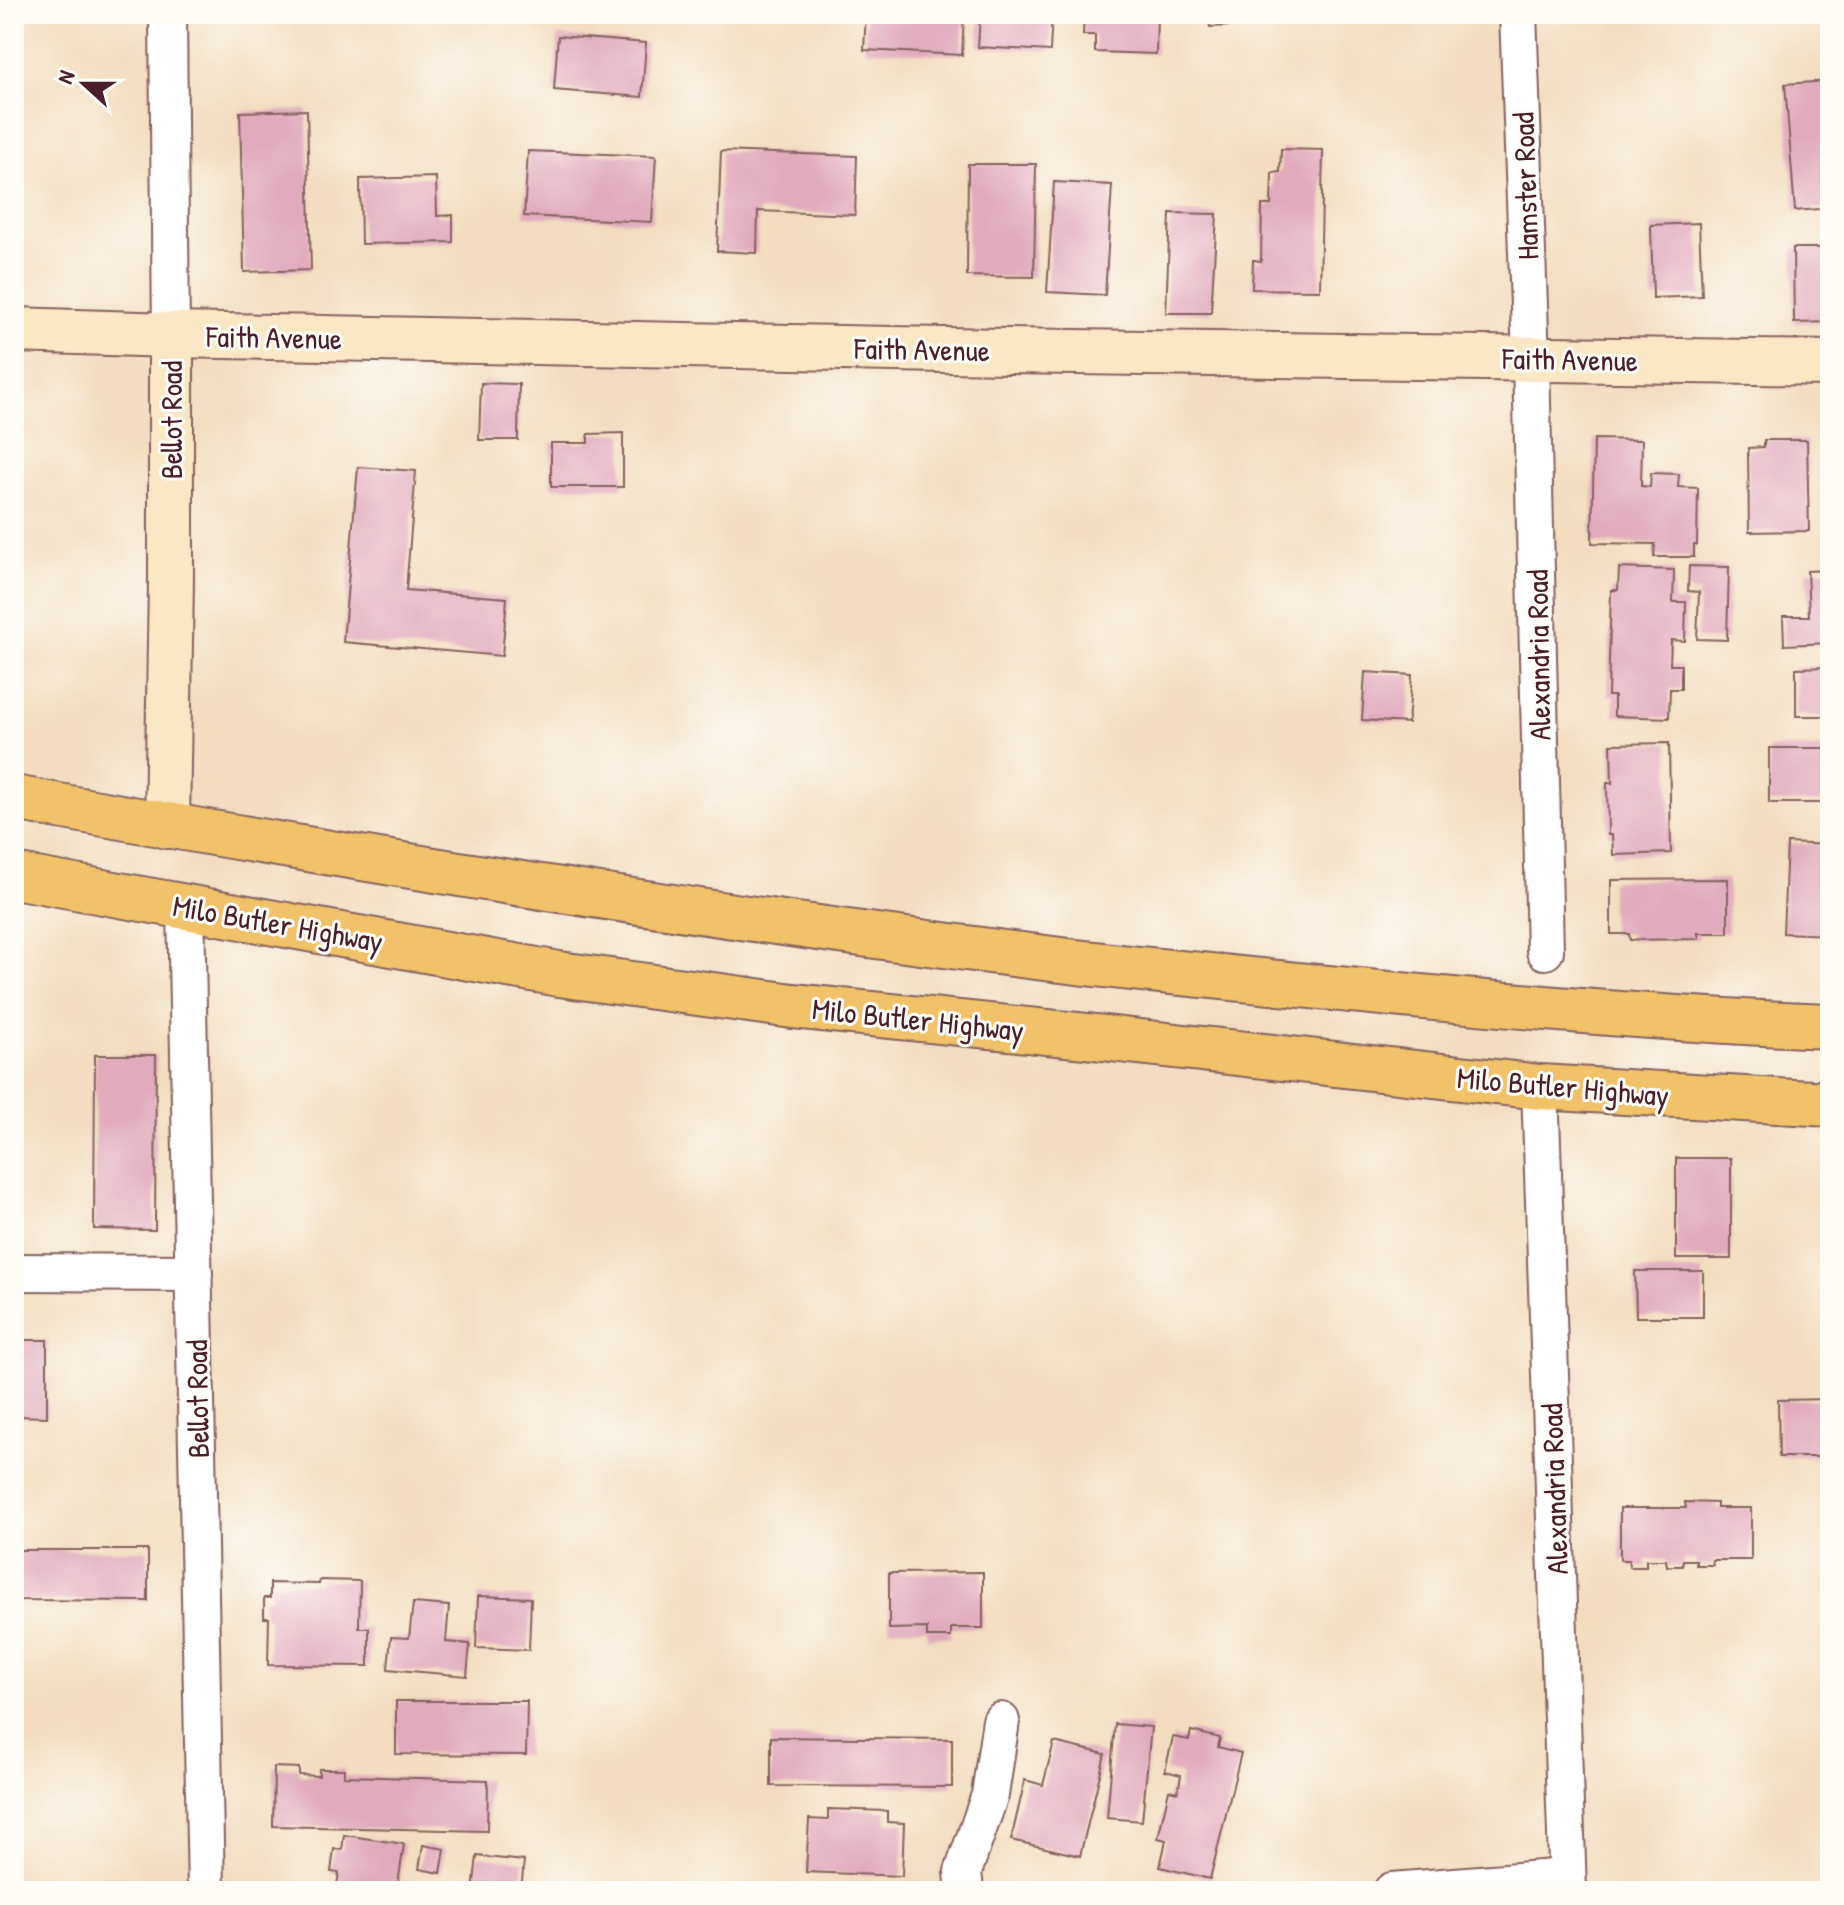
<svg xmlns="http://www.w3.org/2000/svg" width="1844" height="1905" font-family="'Patrick Hand',sans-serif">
<rect width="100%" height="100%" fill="#fdfcf7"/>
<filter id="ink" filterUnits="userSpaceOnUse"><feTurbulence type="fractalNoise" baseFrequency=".0125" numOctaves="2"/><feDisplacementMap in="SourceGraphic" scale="16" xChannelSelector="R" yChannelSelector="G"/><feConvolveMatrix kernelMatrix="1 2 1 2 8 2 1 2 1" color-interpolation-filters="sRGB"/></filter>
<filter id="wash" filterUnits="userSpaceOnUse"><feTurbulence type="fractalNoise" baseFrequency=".006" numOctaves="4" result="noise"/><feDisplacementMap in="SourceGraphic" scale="32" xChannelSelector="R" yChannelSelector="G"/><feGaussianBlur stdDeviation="1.8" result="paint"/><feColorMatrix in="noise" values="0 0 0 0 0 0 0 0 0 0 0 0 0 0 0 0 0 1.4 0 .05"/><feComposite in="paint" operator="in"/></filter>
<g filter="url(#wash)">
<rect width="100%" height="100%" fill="#f2ddc0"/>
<g id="blocks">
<g fill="#e2aabd">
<path d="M866,14H964L962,55L864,50Z"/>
<path d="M980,14H1052L1050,51L978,47Z"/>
<path d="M1084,14H1157L1156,54L1095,52V35H1083Z"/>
<path d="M1191,14H1300V17L1230,19V26L1210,27L1209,19L1192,20Z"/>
<path d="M558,36L646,43L642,97L554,90Z"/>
<path d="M1830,81V208L1795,211L1785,84Z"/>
<path d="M307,110L311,270L244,272L240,112Z"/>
<path d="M1281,149L1323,150L1320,290L1252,289L1253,260L1261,261L1262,205H1271L1272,173L1280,172Z"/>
<path d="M528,151L656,156L652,222L524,216Z"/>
<path d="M721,151L857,156L855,215L758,211L757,253L717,251Z"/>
<path d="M968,164H1036L1034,277L967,276Z"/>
<path d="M436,177L437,216L453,215V242L361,244L360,179Z"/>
<path d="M1054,182L1112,185L1105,295L1047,292Z"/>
<path d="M1170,213L1217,214L1211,313H1166Z"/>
<path d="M1699,223L1702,296L1653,298L1651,225Z"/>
<path d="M1793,248H1830V322L1794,323Z"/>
<path d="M481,383L519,384L518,440H479Z"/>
<path d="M623,433V487H551V443H588V434Z"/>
<path d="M1594,439L1642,440L1641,486L1650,487L1651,473L1679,474L1678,487L1698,488L1697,545H1694V557H1654L1655,544L1592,543Z"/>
<path d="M1764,440H1807L1809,531L1749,532L1748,448L1764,447Z"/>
<path d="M358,467L416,471L406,590L507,598L502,656L343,642Z"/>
<path d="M1689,566L1729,567L1727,640L1697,639L1699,592L1688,591Z"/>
<path d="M1619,568L1674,570L1673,602H1686L1685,641L1671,640L1670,665H1681V689H1670L1669,718L1614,716V696H1608L1611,590H1618Z"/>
<path d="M1830,570V643L1784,645L1783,616H1809L1807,571Z"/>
<path d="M1830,667V716H1796V668Z"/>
<path d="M1365,672L1412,675L1408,723L1362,720Z"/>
<path d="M1669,743L1671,853L1613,855L1612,835H1608L1607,783H1612L1611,744Z"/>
<rect x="1769" y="748" width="61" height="55"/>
<path d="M1787,843L1830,845V935L1783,933Z"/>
<path d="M1728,879V933H1698L1699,939L1630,940L1629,934H1611V880Z"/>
<path d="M95,1055H156L155,1230L94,1229Z"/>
<rect x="1676" y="1158" width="55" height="101"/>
<path d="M1635,1271H1703V1317H1636Z"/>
<path d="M14,1340H47V1417L14,1416Z"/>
<path d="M1830,1399V1457H1779L1778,1400Z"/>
<path d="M1685,1502L1717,1503V1508H1751V1560H1712L1713,1565H1696V1560H1683L1682,1566H1667L1666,1560H1646V1567H1629V1560H1620V1508H1686Z"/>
<path d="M14,1550H148V1601L14,1600Z"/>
<path d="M983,1572V1628H951V1637H927V1628L889,1629V1573Z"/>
<path d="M320,1580L360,1581L359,1628H369V1666L268,1665L269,1618H264V1598H270V1583L319,1584Z"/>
<path d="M478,1596L531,1598L529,1650L476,1648Z"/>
<path d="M413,1603L449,1606L446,1642L470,1644L467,1676L388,1669L391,1637L409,1638Z"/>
<path d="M396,1701H527L526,1755L396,1754Z"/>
<path d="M1115,1724L1151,1727L1142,1821L1107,1818Z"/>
<path d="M1191,1731L1220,1738L1218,1747L1241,1753L1210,1879L1160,1867L1166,1840L1158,1838L1169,1790L1178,1792L1181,1775L1165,1771L1173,1737L1189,1740Z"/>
<path d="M771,1737L952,1739V1787L771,1786Z"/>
<path d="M1054,1742L1105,1754L1080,1856L1011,1840L1025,1780L1043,1785Z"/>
<path d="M274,1767L299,1768V1775L319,1776V1769H344V1776L488,1780L487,1831L273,1826Z"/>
<path d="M828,1809L887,1811V1822L904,1823L902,1876L806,1872L809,1819L828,1820Z"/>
<path d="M344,1835L404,1844L397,1891H336L339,1873L331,1872L334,1849L342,1850Z"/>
<path d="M423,1845L445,1849L441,1873L419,1869Z"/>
<path d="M477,1856L524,1861L521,1891H473Z"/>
<path d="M14,1886L143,1887V1891H14Z"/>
</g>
</g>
</g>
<g filter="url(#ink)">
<use href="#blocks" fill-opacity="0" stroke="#85625f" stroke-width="2"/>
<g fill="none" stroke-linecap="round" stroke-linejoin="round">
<defs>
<g id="street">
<path d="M168,14L171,335"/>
<path d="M1518,14L1531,359L1545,951"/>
<path d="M186,907L206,1891"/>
<path d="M1540,1087L1568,1891"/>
<path d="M14,1272L194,1273"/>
<path d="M965,1891L963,1872L990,1795L1001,1721"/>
<path d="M1392,1891L1567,1877"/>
</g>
<g id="secondary">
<path d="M14,330L171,335L944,350L1830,363"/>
<path d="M167,826L171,580V335"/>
</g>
<g id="primary">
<path d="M14,798C364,861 716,918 1069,961C1142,970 1216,976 1289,984C1469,1002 1649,1019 1830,1026"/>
<path d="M14,876L559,974L793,1006L1077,1035L1540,1087L1830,1104"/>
</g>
</defs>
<use href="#street" stroke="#85625f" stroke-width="40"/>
<use href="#secondary" stroke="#85625f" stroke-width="48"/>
<use href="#primary" stroke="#85625f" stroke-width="48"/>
<use href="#street" stroke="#fff" stroke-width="36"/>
<use href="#secondary" stroke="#fae7c3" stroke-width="44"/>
<use href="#primary" stroke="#f2c26a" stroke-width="44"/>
</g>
</g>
<g text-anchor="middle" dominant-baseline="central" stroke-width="6" stroke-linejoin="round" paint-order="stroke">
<g font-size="30" fill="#4a1f2b" stroke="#fdfcf7">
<text transform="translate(1525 186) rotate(-92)">Hamster Road</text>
<text transform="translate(274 337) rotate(1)">Faith Avenue</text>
<text transform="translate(922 349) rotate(1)">Faith Avenue</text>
<text transform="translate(1570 359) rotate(1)">Faith Avenue</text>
<text transform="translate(171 420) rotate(-90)">Bellot Road</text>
<text transform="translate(1538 655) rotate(-91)">Alexandria Road</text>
<text transform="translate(278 923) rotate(10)">Milo Butler Highway</text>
<text transform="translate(918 1019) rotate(6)">Milo Butler Highway</text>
<text transform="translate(1563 1086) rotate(5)">Milo Butler Highway</text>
<text transform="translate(197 1399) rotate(-91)">Bellot Road</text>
<text transform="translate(1554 1489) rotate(-92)">Alexandria Road</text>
</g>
</g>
<rect width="1844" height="1905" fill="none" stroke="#fdfcf7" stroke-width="48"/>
<g transform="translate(84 84) rotate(291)" stroke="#fdfcf7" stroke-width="6" paint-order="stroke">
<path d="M0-6L14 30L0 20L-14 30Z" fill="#4a1f2b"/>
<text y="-12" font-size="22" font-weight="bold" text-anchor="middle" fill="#4a1f2b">N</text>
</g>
</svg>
